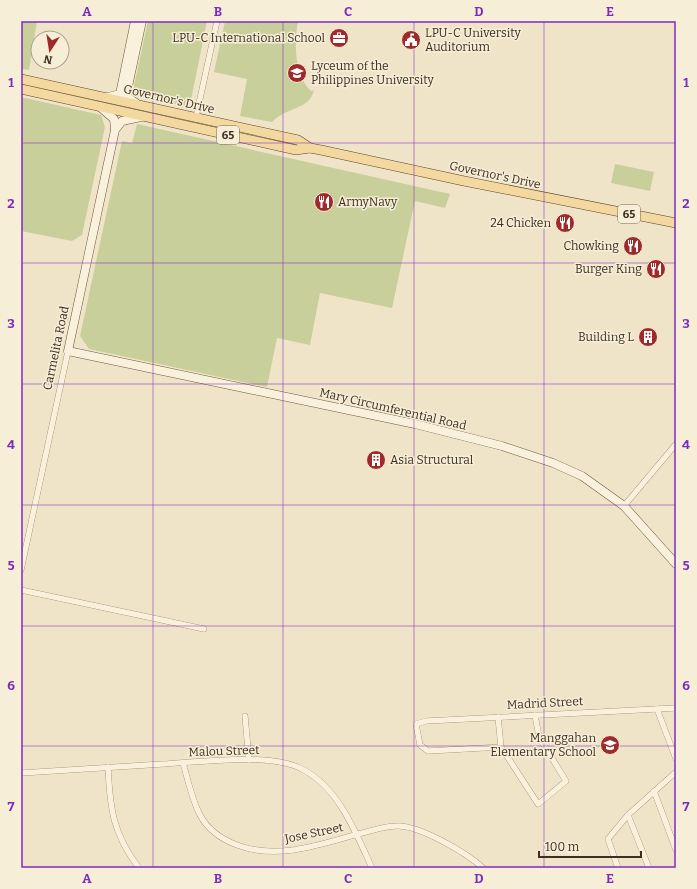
<svg xmlns="http://www.w3.org/2000/svg" width="697" height="889" font-family="Bitter,serif">
<rect width="100%" height="100%" fill="#f0e4c8"/>
<g fill="#c9cf9b">
<path d="M21,21H37L29,70L21,69Z"/>
<path d="M148,21H207L191,100L186,106L132,95Z"/>
<path d="M225,21H298C294,42 294,76 311,91L314,90C309,111 287,106 272,122L240,116L247,79L214,72Z"/>
<path d="M21,97L101,115L105,127L82,235L72,241L21,231Z"/>
<path d="M137,124L450,194L445,208L415,201L392,308L320,293L310,345L277,338L267,387L89,349L80,336L122,141L132,143Z"/>
<path d="M615,164L654,172L650,191L611,183Z"/>
</g>
<g fill="none" stroke-linecap="round" stroke-linejoin="round">
<defs>
<g id="street">
<path d="M196,117L217,21"/>
<path d="M624,506L676,444"/>
<path d="M21,570L68,351"/>
<path d="M21,590L204,629"/>
<path d="M657,709L676,759"/>
<path d="M245,716L249,760"/>
<path d="M498,717L501,747L538,804L566,781L539,737L535,715"/>
<path d="M501,747L428,751L420,745L416,724L426,721L676,708"/>
<path d="M183,763C188,780 192,800 200,815C208,830 221,839 237,845C276,860 320,845 358,834C371,831 384,826 397,826C419,825 467,853 483,868"/>
<path d="M108,767C110,809 113,834 139,868"/>
<path d="M21,773C68,770 116,767 163,764C201,762 272,752 304,770C339,789 356,833 372,868"/>
<path d="M654,791L676,850"/>
<path d="M628,815L649,868"/>
<path d="M618,868L608,839L628,815L676,772"/>
</g>
<g id="secondary">
<path d="M108,97L120,94L135,21"/>
<path d="M136,103L126,96L142,21"/>
<path d="M100,107L114,119L115,130L68,351L415,424L502,446L553,463L582,476L624,506L676,564"/>
<path d="M115,130L122,121L141,117"/>
</g>
<g id="primary">
<path d="M21,79L298,140L310,148L321,150L464,181L676,223"/>
<path d="M21,89L296,150L310,148"/>
</g>
</defs>
<use href="#street" stroke="#8d765c" stroke-width="6"/>
<use href="#secondary" stroke="#6f573f" stroke-width="9"/>
<use href="#primary" stroke="#5b4430" stroke-width="10"/>
<use href="#street" stroke="#faf1dc" stroke-width="5.5"/>
<use href="#secondary" stroke="#faf1dc" stroke-width="8"/>
<use href="#primary" stroke="#f3d9a0" stroke-width="9"/>
</g>
<path fill="none" stroke="#7b2cbf" stroke-width="1" stroke-opacity="0.55" d="M153,21V868M283,21V868M414,21V868M544,21V868M21,143H676M21,263H676M21,384H676M21,505H676M21,626H676M21,746H676"/>
<defs>
<symbol id="office-disc" viewBox="-11 -11 22 22"><circle r="9.5" fill="#9e2a2b" stroke="#f7eed8"/><path d="M-6-3h4V-5.5h4V-3h4V5H-6ZM-1-4.5V-3h2v-1.5ZM-6 0V1H6V0Z" fill="#fff"/></symbol>
<symbol id="civic-disc" viewBox="-11 -11 22 22"><circle r="9.5" fill="#9e2a2b" stroke="#f7eed8"/><path d="M-.6-6.5H3V-4.5H.6V-3L4-1V1h2V6H-6V1h2V-1L-.6-3ZM-1.2 2.5V6h2.4V2.5Z" fill="#fff"/></symbol>
<symbol id="university-disc" viewBox="-11 -11 22 22"><circle r="9.5" fill="#9e2a2b" stroke="#f7eed8"/><path d="M0-5L7-2L0 1L-7-2ZM-4 1L0 2.5L4 1V4Q0 6-4 4Z" fill="#fff"/></symbol>
<symbol id="restaurant-disc" viewBox="-11 -11 22 22"><circle r="9.5" fill="#9e2a2b" stroke="#f7eed8"/><path d="M-5-6h1v4h1v-4h1v4h1v-4h1v5L-1.5 .5V6h-2V.5L-5-1ZM5-6V6H3V1.5H1.5Q1.5-4 5-6Z" fill="#fff"/></symbol>
<symbol id="building-disc" viewBox="-11 -11 22 22"><circle r="9.5" fill="#9e2a2b" stroke="#f7eed8"/><path d="M-4-6H4V6H1V3H-1V6H-4ZM-2.5-4.3h1.7v1.8h-1.7ZM.8-4.3h1.7v1.8H.8ZM-2.5-1h1.7V.8h-1.7ZM.8-1h1.7V.8H.8Z" fill="#fff"/></symbol>
<symbol id="school-disc" viewBox="-11 -11 22 22"><circle r="9.5" fill="#9e2a2b" stroke="#f7eed8"/><path d="M0-5L7-2L0 1L-7-2ZM-4 1L0 2.5L4 1V4Q0 6-4 4Z" fill="#fff"/></symbol>
</defs>
<g fill-rule="evenodd">
<use href="#office-disc" x="328" y="27" width="22" height="22"/>
<use href="#civic-disc" x="400" y="29" width="22" height="22"/>
<use href="#university-disc" x="286" y="62" width="22" height="22"/>
<use href="#restaurant-disc" x="313" y="191" width="22" height="22"/>
<use href="#restaurant-disc" x="554" y="212" width="22" height="22"/>
<use href="#restaurant-disc" x="622" y="235" width="22" height="22"/>
<use href="#restaurant-disc" x="645" y="258" width="22" height="22"/>
<use href="#building-disc" x="637" y="326" width="22" height="22"/>
<use href="#building-disc" x="365" y="449" width="22" height="22"/>
<use href="#school-disc" x="599" y="734" width="22" height="22"/>
</g>
<g text-anchor="middle" dominant-baseline="central" stroke-width="3" stroke-linejoin="round" paint-order="stroke">
<g fill="#f7eed8" stroke="#756857" stroke-width="1">
<rect x="217" y="126" width="22" height="18" rx="3"/>
<rect x="618" y="205" width="22" height="18" rx="3"/>
</g>
<g font-size="11" font-weight="bold" fill="#3d2e20">
<text x="228" y="135">65</text>
<text x="629" y="214">65</text>
</g>
<g font-size="12" fill="#3d2e20" stroke="#f7eed8" text-anchor="end">
<text x="425" y="33" text-anchor="start">LPU-C University<tspan x="425" dy="14">Auditorium</tspan></text>
<text x="325" y="38">LPU-C International School</text>
<text x="311" y="66" text-anchor="start">Lyceum of the<tspan x="311" dy="14">Philippines University</tspan></text>
<text x="338" y="202" text-anchor="start">ArmyNavy</text>
<text x="551" y="223">24 Chicken</text>
<text x="619" y="246">Chowking</text>
<text x="642" y="269">Burger King</text>
<text x="634" y="337">Building L</text>
<text x="390" y="460" text-anchor="start">Asia Structural</text>
<text x="596" y="738">Manggahan<tspan x="596" dy="14">Elementary School</tspan></text>
</g>
<g font-size="12" fill="#3d2e20" stroke="#f7eed8">
<text transform="translate(169 99) rotate(13)">Governor's Drive</text>
<text transform="translate(495 175) rotate(12)">Governor's Drive</text>
<text transform="translate(56 348) rotate(-78)">Carmelita Road</text>
<text transform="translate(393 409) rotate(13)">Mary Circumferential Road</text>
<text transform="translate(545 703) rotate(-3)">Madrid Street</text>
<text transform="translate(224 751) rotate(-2)">Malou Street</text>
<text transform="translate(314 833) rotate(-12)">Jose Street</text>
</g>
</g>
<rect width="697" height="889" fill="none" stroke="#f7eed8" stroke-width="44"/>
<g transform="translate(50 50) rotate(192)"><circle r="19" fill="#f7eed8" stroke="#ada18e"/>
<path d="M0-3L7 15L0 10L-7 15Z" fill="#9e2a2b"/>
<text y="-6" font-size="11" font-weight="bold" text-anchor="middle" fill="#3d2e20">N</text>
</g>
<path d="M539 851v6h102v-6" fill="none" stroke="#3d2e20" stroke-width="2"/>
<text x="545" y="851" font-size="12" fill="#3d2e20" stroke="#f7eed8" stroke-width="3" paint-order="stroke">100 m</text>
<rect x="22" y="22" width="653" height="845" fill="none" stroke="#7b2cbf" stroke-width="1.5"/>
<g font-size="13" text-anchor="middle" font-weight="bold" fill="#7b2cbf">
<text x="87" y="16">A</text>
<text x="218" y="16">B</text>
<text x="348" y="16">C</text>
<text x="479" y="16">D</text>
<text x="610" y="16">E</text>
<text x="11" y="87">1</text>
<text x="686" y="87">1</text>
<text x="11" y="208">2</text>
<text x="686" y="208">2</text>
<text x="11" y="328">3</text>
<text x="686" y="328">3</text>
<text x="11" y="449">4</text>
<text x="686" y="449">4</text>
<text x="11" y="570">5</text>
<text x="686" y="570">5</text>
<text x="11" y="690">6</text>
<text x="686" y="690">6</text>
<text x="11" y="811">7</text>
<text x="686" y="811">7</text>
<text x="87" y="883">A</text>
<text x="218" y="883">B</text>
<text x="348" y="883">C</text>
<text x="479" y="883">D</text>
<text x="610" y="883">E</text>
</g>
</svg>
